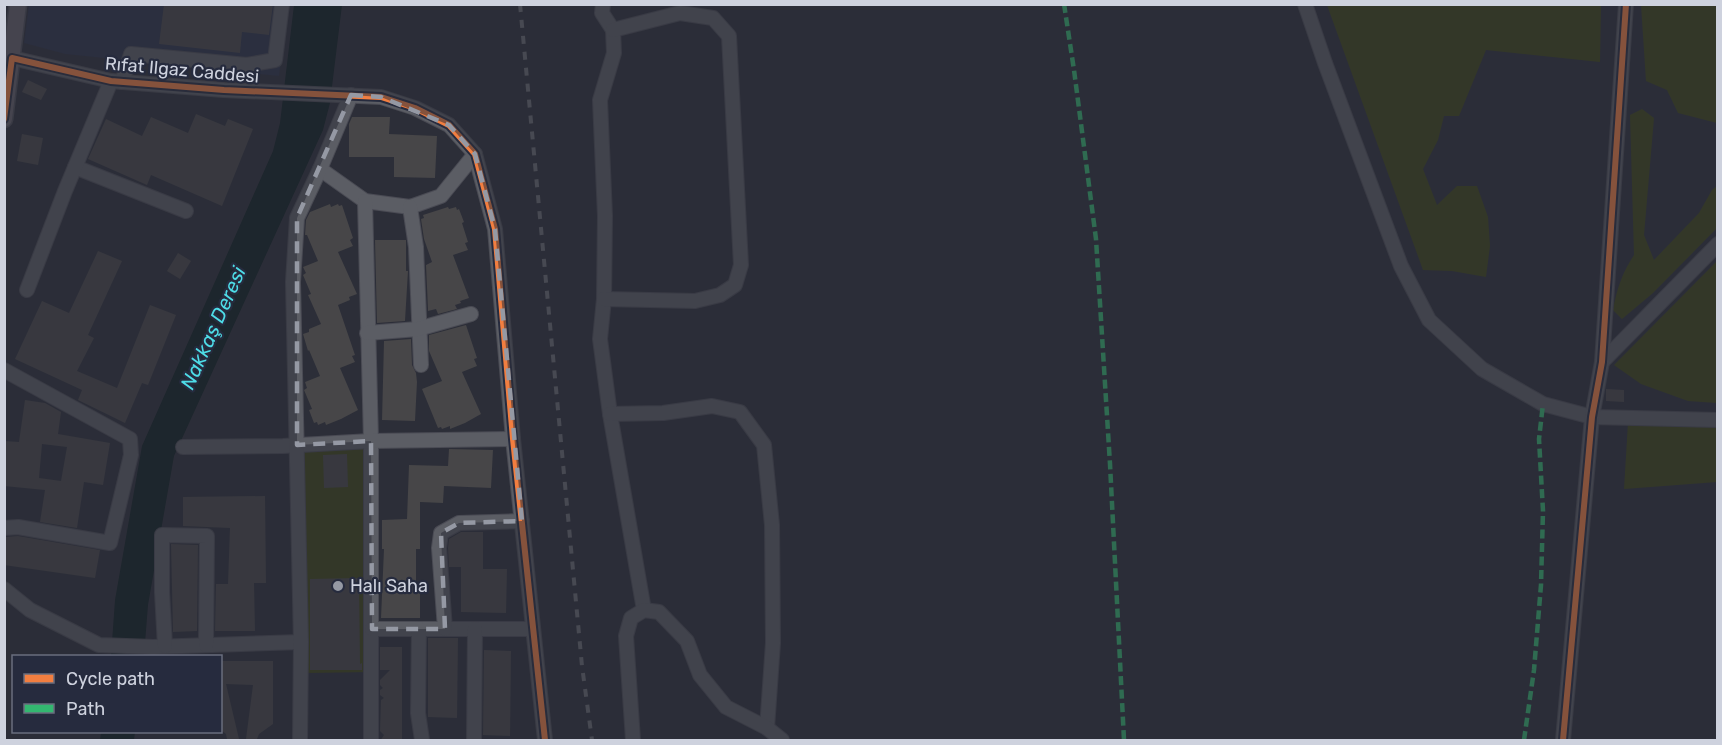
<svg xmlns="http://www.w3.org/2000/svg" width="1722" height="745" font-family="Rubik,sans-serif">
<rect width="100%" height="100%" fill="#2c2e38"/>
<path fill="#2a3147" d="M29,5H288L279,76L65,54L24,43Z"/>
<g fill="#3d4415">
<path d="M1327,5H1601L1600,62L1486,50L1459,116H1444L1438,140L1423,169L1437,205L1457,186H1477L1488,217L1490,246L1486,277L1452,271L1423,270Z"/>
<path d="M1641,5H1717V123L1678,113L1667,90L1646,81Z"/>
<path d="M1642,109L1654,118L1644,235L1654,260L1699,213L1712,190L1717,186V228L1653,293L1622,319L1613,310C1617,289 1622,273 1634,255L1630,115Z"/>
<path d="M1717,261V403L1688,401L1641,384L1614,365Z"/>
<path d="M1628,423L1717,427V482L1624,489Z"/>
<path d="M304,446L371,449V672L307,673L303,558Z"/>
</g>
<g fill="#0c1d1f">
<path d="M294,5H342L330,103L323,130L174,456L148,605L144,656H111L115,600L142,446L273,151L280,123Z"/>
<path d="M101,732H135L134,740H100Z"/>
</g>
<g fill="#474648" fill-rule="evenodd">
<path d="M164,4H273L269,35L242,32L240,53L159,44Z"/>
<path d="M28,80L47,89L41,100L22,92Z"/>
<path d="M196,114L225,126L228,119L253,129L222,206L151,175L147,185L88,159L106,119L142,136L151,117L188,133Z"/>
<path d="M352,117H390L389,134L437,136L435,178L394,177V157H349V124Z"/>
<path d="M22,134L43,138L38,165L17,161Z"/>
<path d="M330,204L331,207L338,204L339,206L342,205L353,238L350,240L353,246L338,252L357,294L349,297L350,300L338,305L355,355L352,356L355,362L340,368L358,410L341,419L326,425L325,422L318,425L317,422L314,423L309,410L312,409L304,390L307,388L305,382L320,376L309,350L308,351L303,334L309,332V329L321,324L308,295L311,294L303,275L306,273L303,267L318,261L307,235H305L306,220L310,212Z"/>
<path d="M448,207L449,209L456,207L457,210L459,209L464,222L462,223L468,242L465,243L468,250L453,255L469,298L460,301L461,303L455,305L457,309L438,314L436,309L428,311V309L426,265L432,262L424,239L421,219L424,218L423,215Z"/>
<path d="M375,240H406V271H408L405,321L377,323Z"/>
<path d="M98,251L122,261L88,335L94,338L77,371L117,388L150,305L176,315L148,385L142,383L125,423L78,400L82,390L15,359L42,301L69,313Z"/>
<path d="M178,253L191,261L180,279L167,271Z"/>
<path d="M466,325L477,358L474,359L477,366L462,372L481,414L465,423L450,429V426L442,429L441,427L438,428L422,389L442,381L429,351V335Z"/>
<path d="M411,339L412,365L416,373L417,382L415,421L382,420L384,341Z"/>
<path d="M1606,389L1624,390V402L1606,401Z"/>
<path d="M25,400L45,403L61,412L58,434L110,443L103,485L84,482L77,528L40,522L45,490L4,486V441L19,442ZM42,444L67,447L61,481L39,478Z"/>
<path d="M449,449L493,450L491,488L444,486L443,503L420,502V549H416V593H420V618H381L384,549H382V520L407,519L409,465L448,466Z"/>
<path d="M347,454L348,487L324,488L323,455Z"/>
<path d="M265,496L266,583H254L255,631H215L216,584H228L230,528L183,526V497Z"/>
<path d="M461,532H483V569H507L506,613L461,612V567H449L448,548L449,539Z"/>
<path d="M18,536L100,550L95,578L4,565L6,537Z"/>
<path d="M171,544L198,545L197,631L173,632Z"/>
<path d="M359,578L360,664L362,663V670H310V579Z"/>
<path d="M428,638H458L457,718L428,717Z"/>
<path d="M380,647H402V741H380L384,735L380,731L381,700L384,698L380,695V690L383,688L380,685V680L390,670H380Z"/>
<path d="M484,650L511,651L510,736L483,735Z"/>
<path d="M220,661H273V724L259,734L257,739H246L253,685L226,684L239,739H227L226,734L220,729Z"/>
</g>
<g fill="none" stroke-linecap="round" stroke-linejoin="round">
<defs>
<g id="minor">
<path d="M603,4L602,13L613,30L614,53L600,100L605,216L604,299L600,339L610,414L644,610"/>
<path d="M1305,4L1325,63L1401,266L1429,320L1482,369L1543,404L1592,417L1718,420"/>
<path d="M12,58L111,81L224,90L381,97L415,108L449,125L475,154L495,229L513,439L545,740"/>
<path d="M122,82L131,54L247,65L275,60L282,4"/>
<path d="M75,167L186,211"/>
<path d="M320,169L365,201L410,207L441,196L475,154"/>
<path d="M365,201L371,441V740"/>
<path d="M410,207L416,247L421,365"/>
<path d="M27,290L65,191L111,81"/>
<path d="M604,299L695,301L720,295L735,285L741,265L729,36L713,18L680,13L613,30"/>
<path d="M367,333L418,329L471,314"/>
<path d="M1602,362L1718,244"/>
<path d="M4,370L130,439L131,455L110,543L18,527L4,528"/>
<path d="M610,414L663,413L712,406L740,412L764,445L772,525L773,643L767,728"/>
<path d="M183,447L283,446L371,441L513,439"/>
<path d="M4,589L30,610L99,645L153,647L301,642"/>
<path d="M372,629H533"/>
<path d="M419,629L418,713L422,740"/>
<path d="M445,629L439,548L441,533L459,523L522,521"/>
<path d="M165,646L162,592V535L207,536L206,645"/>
<path d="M300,740L301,642L293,282L297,218L320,169L351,95"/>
<path d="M474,740L475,629"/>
<path d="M633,740L626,636L631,618L644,610L659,612L687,641L700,675L726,707L767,728L782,740"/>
<path d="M1563,740L1592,417L1602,362L1626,4"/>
</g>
<path id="major" d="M4,119L18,4"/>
</defs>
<use href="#minor" stroke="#4a4b54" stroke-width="16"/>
<use href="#major" stroke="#4a4b54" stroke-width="19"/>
<use href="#minor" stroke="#5b5d64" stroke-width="14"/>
<use href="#major" stroke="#645f68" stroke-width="16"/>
<path stroke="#686a71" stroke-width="4" stroke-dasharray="8 8" stroke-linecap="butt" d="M520,4L582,666L592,740"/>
<g stroke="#33b770" stroke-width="4.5" stroke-dasharray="9 4.5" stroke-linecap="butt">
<path d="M1064,4L1074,70L1096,239L1110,464L1124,740"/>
<path d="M1524,740L1534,670L1541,585L1543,511L1539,439L1543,404"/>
</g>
<defs>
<g id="cycleway">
<path d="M4,119L12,58L111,81L224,90L381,97L415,108L449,125L475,154L495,229L513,439L545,740"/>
<path d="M1563,740L1592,417L1602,362L1626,4"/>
</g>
</defs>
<use href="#cycleway" stroke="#262b3e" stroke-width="10"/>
<use href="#cycleway" stroke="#f27e40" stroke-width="6"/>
</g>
<path d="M0 0H1722V745H0ZM351,95L381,97L449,125L475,154L495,229L522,521L459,523L441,533L445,629H372L371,441L297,445V218Z" fill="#2c2e38" fill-opacity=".55" fill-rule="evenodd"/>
<path fill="none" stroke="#9599a4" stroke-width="4.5" stroke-dasharray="12 8" stroke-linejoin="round" d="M351,95L381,97L449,125L475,154L495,229L522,521L459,523L441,533L445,629H372L371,441L297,445V218Z"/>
<circle fill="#9599a4" stroke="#262b3e" stroke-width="2" cx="338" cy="586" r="6"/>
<g text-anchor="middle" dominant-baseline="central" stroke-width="4.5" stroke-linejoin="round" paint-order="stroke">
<g font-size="18" fill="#ced2de" stroke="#262b3e">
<text transform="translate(182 70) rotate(5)">Rıfat Ilgaz Caddesi</text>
</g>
<g font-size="18" fill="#ced2de" stroke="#262b3e" text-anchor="start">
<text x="350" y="586">Halı Saha</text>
</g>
<g font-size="20" font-style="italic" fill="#4edce7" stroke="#262b3e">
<text transform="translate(213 328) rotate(-66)">Nakkaş Deresi</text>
</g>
</g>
<rect width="1722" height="745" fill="none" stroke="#ced2de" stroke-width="12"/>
<rect x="12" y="655" width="210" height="78" fill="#262b3e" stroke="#696e7e" stroke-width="1.5"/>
<rect x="24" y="674" width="30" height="9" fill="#f27e40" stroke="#696e7e" stroke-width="1.5"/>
<text x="66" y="685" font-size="18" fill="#ced2de">Cycle path</text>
<rect x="24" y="704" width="30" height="9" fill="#33b770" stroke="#696e7e" stroke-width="1.5"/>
<text x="66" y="715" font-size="18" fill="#ced2de">Path</text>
</svg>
